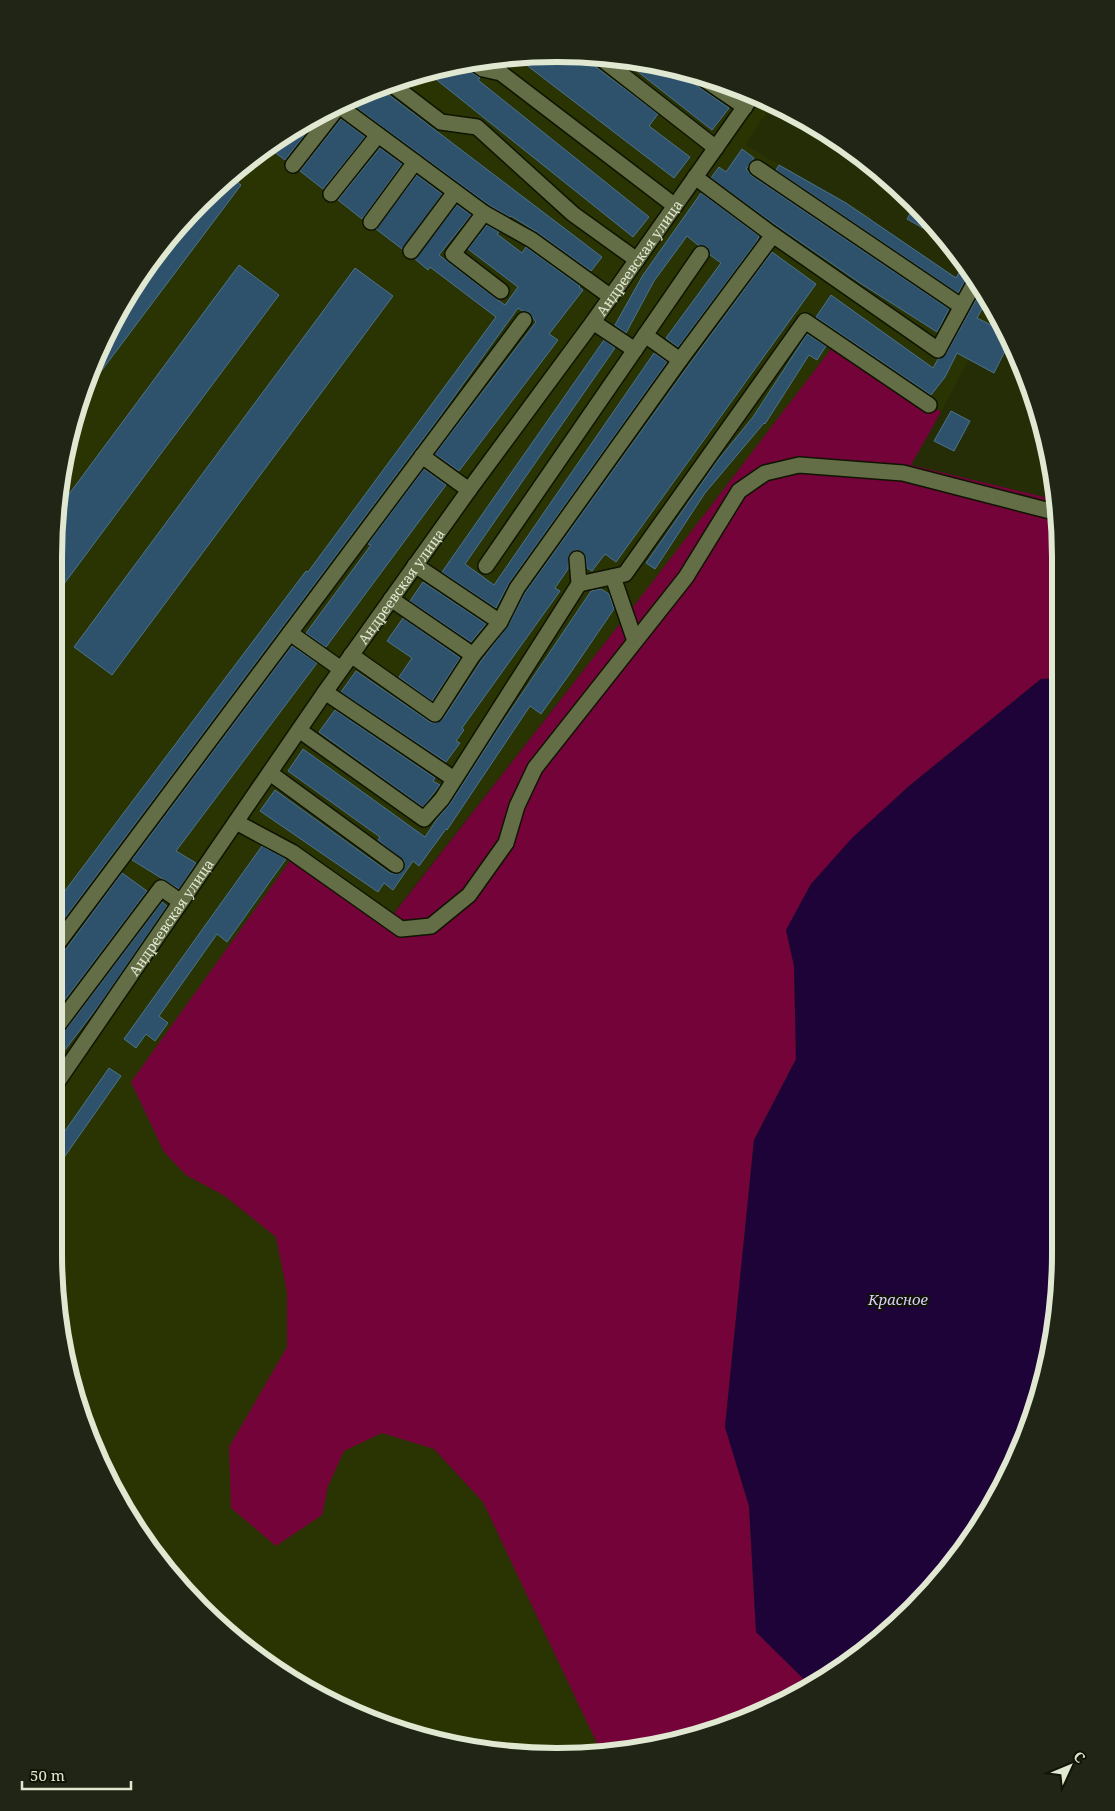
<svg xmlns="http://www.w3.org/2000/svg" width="1115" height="1811" font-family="'Noto Serif',serif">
<rect width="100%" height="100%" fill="#252d06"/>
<path fill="#2a3403" d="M590,55L688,71L773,103L745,145L870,216V220L956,278L964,264L995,309L941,412L838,340L657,576L387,921L131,1082L164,1152L186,1175L225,1196L276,1237L287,1292V1347L264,1389L322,1515L328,1486L343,1451L382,1433L434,1449L483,1502L602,1754L557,1757L491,1753L396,1731L277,1672L202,1610L158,1560L106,1477L80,1415L58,1320V492L92,365L158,251L225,179L305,121L395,81L491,58Z"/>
<path fill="#730339" d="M838,340L941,412L911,465L1056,500L1060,524V678L1041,679L909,786L853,838L811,884L786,930L794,966L796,1059L754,1140L725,1427L749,1506L756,1632L811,1686L781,1705L719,1731L624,1753L602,1754L483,1502L434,1449L382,1433L344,1451L328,1486L322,1515L276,1546L231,1508L229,1447L287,1347V1292L276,1237L225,1196L186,1175L164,1152L131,1082L292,858L388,921L657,576Z"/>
<path fill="#1e0338" d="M1060,678L1057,1319L1023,1446L957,1560L864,1653L811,1686L756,1632L749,1506L725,1427L754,1140L796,1059L794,966L786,930L811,884L852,838L909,786L1041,679Z"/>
<g fill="#2e526c" stroke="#4d728d">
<path d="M580,55L658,114L649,126L690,157L674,178L516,57Z"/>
<path d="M623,60L677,69L693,83L729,108L712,130Z"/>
<path d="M464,64L468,70L480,78L478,80L649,217L633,237L428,73Z"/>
<path d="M380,88L602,257L591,271L537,232L511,216L510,217L489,205L349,102Z"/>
<path d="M320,115L285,160L269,148L305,121Z"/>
<path d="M341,119L365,137L323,189L300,171Z"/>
<path d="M380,148L402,164L362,219L338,200Z"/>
<path d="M742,149L754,158L746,169L752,176L949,309L937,332L860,283L770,221L711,178L719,167L726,172Z"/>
<path d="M779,165L846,203L956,278L964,264L970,273L958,293L776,170Z"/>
<path d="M417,175L442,194L402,249L376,229Z"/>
<path d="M230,176L241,185L84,394L92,365L158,251Z"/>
<path d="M701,193L759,236L757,241L678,347L666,338L721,263L710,255L707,247L698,245L687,236L654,281L626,333L615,325L643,275Z"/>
<path d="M457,205L471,215L439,255L495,298L505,305L518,287L468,249L487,225L499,232L497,234L522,253L526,247L527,248L580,286L579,287L583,290L549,334L558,340L459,471L435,454L536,322L529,312L522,311L518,308L438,419L58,927V900L306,571L308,572L496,317L430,267L428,270L415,259Z"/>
<path d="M915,205L936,226L949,243L907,219Z"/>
<path d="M772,252L816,284L616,562L605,554L592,571L587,568L586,558L581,551L576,550L569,555L568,569L555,588L560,591L462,728L464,730L456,741L460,743L446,762L341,692L356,671L430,722L435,723L443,719L481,661L508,626L525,593L688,366Z"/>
<path d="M239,265L279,295L58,592V509Z"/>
<path d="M355,268L393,296L112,675L74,647Z"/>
<path d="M982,289L988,298L977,318L1005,332L1009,343L994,373L957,353L945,377L931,395L816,317L831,295L933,368L938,359L946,354Z"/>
<path d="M807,334L826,346L817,360L809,355L765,424L764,423L705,493L655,569L646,563L718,460L753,417Z"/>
<path d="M604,340L615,348L465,564L494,585L654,353L667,362L509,583L496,608L442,572Z"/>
<path d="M951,411L970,421L954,451L934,441Z"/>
<path d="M424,469L446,485L326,647L306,633L371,545L368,544Z"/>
<path d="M423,582L486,624L471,642L410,601Z"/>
<path d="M601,589L609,594L614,609L571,672L541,714L530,706L447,830L446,829L419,866L413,861L393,890L384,883L378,892L260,811L275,790L390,873L395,874L400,873L405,866L404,861L378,840L380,837L288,771L303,749L425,837L437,819L450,804L498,729L591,591Z"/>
<path d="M403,618L460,658L432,701L399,677L412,658L387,641Z"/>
<path d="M292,646L317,663L176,851L196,863L179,889L132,860Z"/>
<path d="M335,710L435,778L433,781L440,785L423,807L319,732Z"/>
<path d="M262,846L286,859L227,942L217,934L159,1016L168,1023L155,1041L146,1034L136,1048L124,1039Z"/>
<path d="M122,873L147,891L58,1009V952L66,949Z"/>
<path d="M162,902L167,906L102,1001L58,1059V1034L65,1031Z"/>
<path d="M109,1068L121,1076L58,1166V1141Z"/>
</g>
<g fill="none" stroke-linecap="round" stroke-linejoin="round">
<defs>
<g id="minor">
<path d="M598,56L716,148"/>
<path d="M473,62L483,69L501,73L675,206"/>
<path d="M698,75L745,107"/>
<path d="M390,83L441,122L477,127L573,214L637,260"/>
<path d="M339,106L484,213L532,240L611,297"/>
<path d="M293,165L339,106"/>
<path d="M757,168L961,306"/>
<path d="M331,194L378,135"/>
<path d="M484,213L453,254L501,291"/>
<path d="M371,222L415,162"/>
<path d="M773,235L938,350L976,280"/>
<path d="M411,251L455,192"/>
<path d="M593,322L635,350"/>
<path d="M645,335L680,360"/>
<path d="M422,456L469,490"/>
<path d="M415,565L500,622"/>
<path d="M486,566L701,254"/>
<path d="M613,577L635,641"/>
<path d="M579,584L625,574L805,321L929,405"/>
<path d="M391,599L473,655"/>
<path d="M290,633L341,669"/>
<path d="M351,655L435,714L473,655L500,622L517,588L680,360L773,235L695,177"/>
<path d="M325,692L454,779"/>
<path d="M299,730L424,819L442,799L579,584L577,559"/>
<path d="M270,773L396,865"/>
<path d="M236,822L292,852L401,929L431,926L469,895L506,843L517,806L535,768L686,577L739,491L765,473L799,465L903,473L1058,513"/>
<path d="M58,943L524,320"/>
<path d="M58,1025L161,888L181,902"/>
<path id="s1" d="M58,1081L325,692L469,490L593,322L753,95"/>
</g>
</defs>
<use href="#minor" stroke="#0f1400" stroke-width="18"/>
<use href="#minor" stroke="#636e46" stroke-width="15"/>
</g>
<g text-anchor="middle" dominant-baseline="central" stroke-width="4" stroke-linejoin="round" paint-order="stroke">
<g font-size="14" fill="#e1e8d2" stroke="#101405">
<text stroke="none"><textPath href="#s1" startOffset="1008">Андреевская улица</textPath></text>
<text stroke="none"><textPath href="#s1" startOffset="602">Андреевская улица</textPath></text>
<text stroke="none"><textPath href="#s1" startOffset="199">Андреевская улица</textPath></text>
</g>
<g font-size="15" font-style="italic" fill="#dcc9fe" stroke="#101405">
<text x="898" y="1299">Красное</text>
</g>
</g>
<path d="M0 0H1115V1811H0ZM557 62H557A495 495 0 0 1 1052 557V1253A495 495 0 0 1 557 1748H557A495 495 0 0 1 62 1253V557A495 495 0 0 1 557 62Z" fill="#212515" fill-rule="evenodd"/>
<path fill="none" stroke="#e1e8d2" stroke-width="6" d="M557 62H557A495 495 0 0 1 1052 557V1253A495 495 0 0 1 557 1748H557A495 495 0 0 1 62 1253V557A495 495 0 0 1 557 62Z"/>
<g transform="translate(1070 1766) rotate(46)" stroke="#101405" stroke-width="4" paint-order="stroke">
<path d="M0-4L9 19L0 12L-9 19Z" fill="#e1e8d2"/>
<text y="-8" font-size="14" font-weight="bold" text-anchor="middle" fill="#e1e8d2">С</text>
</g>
<path d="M22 1781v8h109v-8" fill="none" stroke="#e1e8d2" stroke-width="2.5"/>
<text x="30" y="1781" font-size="15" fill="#e1e8d2" stroke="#101405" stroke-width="4" paint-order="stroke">50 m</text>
</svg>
